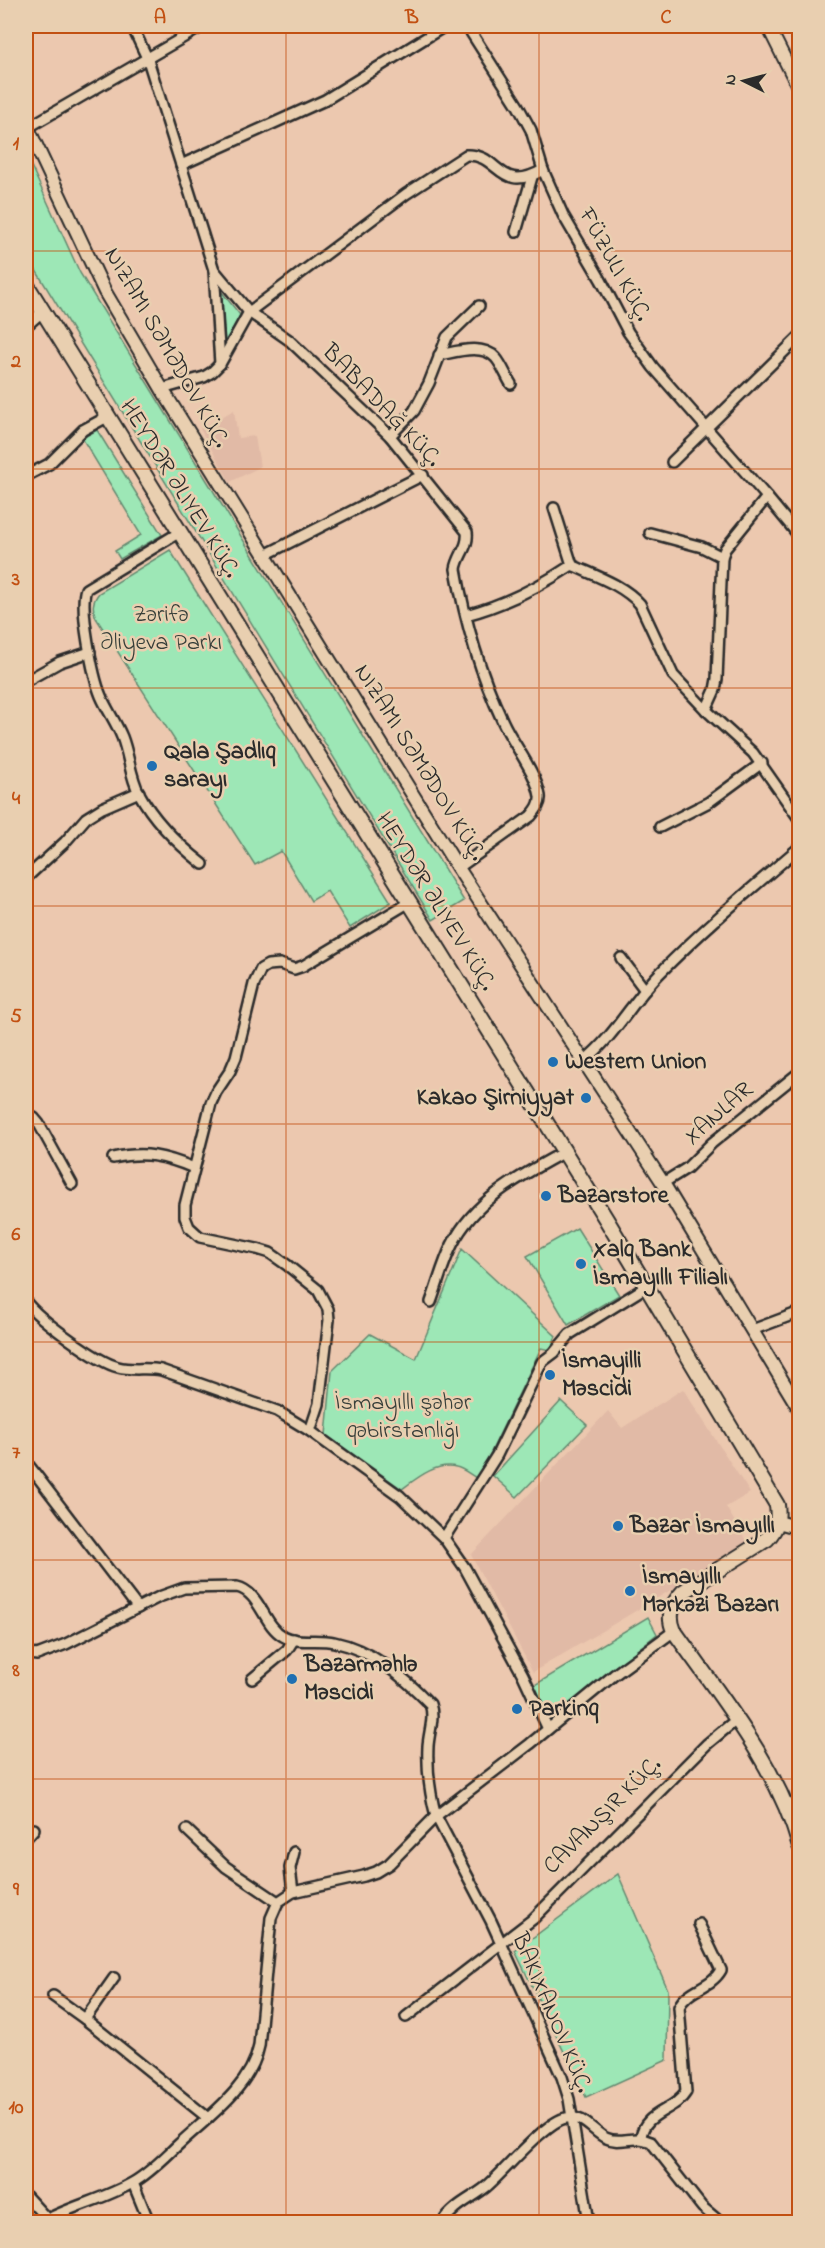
<svg xmlns="http://www.w3.org/2000/svg" width="825" height="2248" font-family="'Indie Flower',sans-serif">
<rect width="100%" height="100%" fill="#ecc8af"/>
<filter id="ink" filterUnits="userSpaceOnUse"><feTurbulence type="fractalNoise" baseFrequency=".0167" numOctaves="2"/><feDisplacementMap in="SourceGraphic" scale="12" xChannelSelector="R" yChannelSelector="G"/><feConvolveMatrix kernelMatrix="1 2 1 2 8 2 1 2 1" color-interpolation-filters="sRGB"/></filter>
<g filter="url(#ink)">
<g fill="#e1baa6">
<path d="M234,410L238,438L255,436L260,467L230,482L200,429Z"/>
<path d="M683,1389L750,1493L726,1507L748,1544L533,1672L471,1555L608,1411L622,1428Z"/>
</g>
<g fill="#9de7b6" stroke="#648970" stroke-width="1.5">
<path d="M786,26H799V56Z"/>
<path d="M26,155L80,273L464,901L433,920L26,254Z"/>
<path d="M221,291L240,315L225,344Z"/>
<path d="M97,430L162,535L120,559L115,551L141,535L82,438Z"/>
<path d="M170,550L391,902L350,928L327,891L311,901L281,851L255,865L96,618C92,608 92,602 99,593Z"/>
<path d="M577,1228L619,1295L568,1325L527,1256Z"/>
<path d="M462,1249L556,1336L550,1350L541,1348L478,1479C472,1476 463,1468 456,1467C436,1462 417,1478 402,1489L326,1435L332,1371L370,1334L416,1359Z"/>
<path d="M561,1401L587,1425L517,1497L493,1476Z"/>
<path d="M648,1617L657,1634L550,1720L533,1686Z"/>
<path d="M618,1874L668,1990L667,2060L586,2097L515,1951Z"/>
</g>
<g fill="none" stroke-linecap="round" stroke-linejoin="round">
<defs>
<g id="minor">
<path d="M132,26L148,60L214,270L249,312L289,340L390,436L467,532C469,547 458,555 456,569C465,622 480,673 503,722C513,744 536,772 540,796C541,804 536,810 531,816L458,868"/>
<path d="M467,26L518,106L531,130L543,170L563,215L601,280L628,332L653,367L767,497L800,537"/>
<path d="M27,128L203,26"/>
<path d="M181,165L325,100L445,26"/>
<path d="M516,232L532,177"/>
<path d="M214,270L220,364"/>
<path d="M26,326L42,312"/>
<path d="M439,355C456,352 482,343 496,358C502,365 506,376 511,384"/>
<path d="M162,389L204,377L212,372L220,364L249,312L406,194L466,155C500,153 498,195 543,170"/>
<path d="M390,436L414,411L429,383L447,337L479,306"/>
<path d="M672,462L800,336"/>
<path d="M26,476L49,464L83,430L107,417"/>
<path d="M554,508L572,565"/>
<path d="M180,532L86,589C79,607 93,677 101,696C107,710 116,722 122,737C129,755 130,776 139,793C154,821 179,845 203,864"/>
<path d="M650,533L702,547L722,557"/>
<path d="M265,555L423,475"/>
<path d="M466,615C504,605 539,587 572,565C596,576 623,585 640,604L673,675L706,710L753,753L800,820"/>
<path d="M26,681L60,662L90,652"/>
<path d="M706,710L715,690L717,679L722,557L725,549L767,497"/>
<path d="M660,827L709,802L762,763"/>
<path d="M26,878L65,842L86,818L102,808L139,792"/>
<path d="M621,958L645,990"/>
<path d="M584,1061C615,1036 632,1002 659,974C703,929 752,888 800,847"/>
<path d="M26,1114L34,1118L39,1124L72,1184"/>
<path d="M113,1158C145,1151 165,1156 194,1168"/>
<path d="M663,1183L687,1168L712,1143L800,1072"/>
<path d="M26,1302C39,1319 97,1362 118,1367C132,1371 146,1367 161,1370L277,1411L310,1431L400,1496L444,1538L465,1568L523,1675L548,1729"/>
<path d="M431,1302C438,1283 443,1263 452,1245C474,1200 522,1175 564,1152"/>
<path d="M752,1330L800,1312"/>
<path d="M310,1431L319,1404L329,1320L328,1309L318,1290L287,1265L270,1253L257,1249L200,1237L189,1227L185,1217V1205L211,1103L216,1092L230,1071L236,1057L254,984L261,969L268,965L280,964L294,969L303,966L408,903"/>
<path d="M27,1463L138,1608"/>
<path d="M444,1538L497,1455L542,1362L554,1353L570,1334L646,1287"/>
<path d="M26,1651L30,1654L37,1655L66,1644L159,1597L184,1588L237,1587C260,1592 264,1626 283,1636C297,1644 318,1638 334,1642C372,1650 403,1676 430,1704C435,1718 429,1731 428,1746C427,1768 430,1794 436,1816L491,1921L562,2077L569,2099L589,2222"/>
<path d="M252,1679L287,1650L294,1639"/>
<path d="M187,1830L226,1867L278,1902"/>
<path d="M26,1838L34,1829"/>
<path d="M293,1892L290,1868L294,1852"/>
<path d="M53,1996L85,2019L208,2118"/>
<path d="M406,2017L533,1919L707,1744L736,1720"/>
<path d="M85,2019L114,1978"/>
<path d="M641,2137C644,2112 675,2111 686,2092L679,2007C687,1989 711,1988 721,1970L699,1924"/>
<path d="M133,2183L149,2222"/>
<path d="M26,2196L47,2219"/>
<path d="M42,2222C71,2206 105,2199 134,2182C151,2172 165,2157 179,2144C208,2117 251,2087 259,2046L271,1918L278,1902L293,1892L364,1876L376,1872L389,1864L436,1816L530,1744L614,1675L674,1631"/>
<path d="M443,2222C454,2205 471,2199 486,2187C504,2172 546,2121 566,2118C583,2114 593,2132 606,2138C621,2145 633,2134 651,2142L702,2207L720,2222"/>
</g>
<g id="tertiary">
<path d="M768,26L800,90"/>
<path d="M26,124L105,292L162,389L458,868L663,1183L800,1410"/>
<path d="M778,1522L800,1528"/>
</g>
<path id="secondary" d="M26,284L606,1219L777,1505C779,1520 777,1528 767,1539L683,1592C672,1604 667,1615 674,1631C722,1699 777,1765 800,1846"/>
</defs>
<use href="#minor" stroke="#2b2b2b" stroke-width="14"/>
<use href="#tertiary" stroke="#2b2b2b" stroke-width="16"/>
<use href="#secondary" stroke="#2b2b2b" stroke-width="18"/>
<use href="#minor" stroke="#e9cfb0" stroke-width="9"/>
<use href="#tertiary" stroke="#e9cfb0" stroke-width="12"/>
<use href="#secondary" stroke="#e9cfb0" stroke-width="14"/>
</g>
</g>
<path fill="none" stroke="#c25012" stroke-width="1.5" stroke-opacity="0.55" d="M286,26V2222M539,26V2222M26,251H800M26,469H800M26,688H800M26,906H800M26,1124H800M26,1342H800M26,1560H800M26,1779H800M26,1997H800"/>
<g fill="#1f6fb2" stroke="#e9cfb0" stroke-width="2">
<circle cx="152" cy="766" r="6"/>
<circle cx="553" cy="1062" r="6"/>
<circle cx="586" cy="1098" r="6"/>
<circle cx="546" cy="1196" r="6"/>
<circle cx="581" cy="1264" r="6"/>
<circle cx="550" cy="1375" r="6"/>
<circle cx="618" cy="1526" r="6"/>
<circle cx="630" cy="1591" r="6"/>
<circle cx="292" cy="1679" r="6"/>
<circle cx="517" cy="1709" r="6"/>
</g>
<g text-anchor="middle" dominant-baseline="central" stroke-width="5" stroke-linejoin="round" paint-order="stroke">
<g font-size="24" fill="#2b2b2b" stroke="#e9cfb0">
<text transform="translate(614 265) rotate(61)">FÜZULI KÜÇ.</text>
<text transform="translate(166 348) rotate(60)">NIZAMI SƏMƏDOV KÜÇ.</text>
<text transform="translate(381 406) rotate(46)">BABADAĞ KÜÇ.</text>
<text transform="translate(179 489) rotate(58)">HEYDƏR ƏLIYEV KÜÇ.</text>
<text transform="translate(419 763) rotate(58)">NIZAMI SƏMƏDOV KÜÇ.</text>
<text transform="translate(435 902) rotate(58)">HEYDƏR ƏLIYEV KÜÇ.</text>
<text transform="translate(719 1114) rotate(-41)">XANLAR</text>
<text transform="translate(603 1816) rotate(-45)">CAVANŞIR KÜÇ.</text>
<text transform="translate(551 2013) rotate(67)">BAKIXANOV KÜÇ.</text>
</g>
<g font-size="24" fill="#363e39" stroke="#e9cfb0">
<text x="161" y="615">Zərifə<tspan x="161" dy="28">Əliyeva Parkı</tspan></text>
<text x="403" y="1403">İsmayıllı şəhər<tspan x="403" dy="28">qəbirstanlığı</tspan></text>
</g>
<g font-size="24" font-weight="bold" fill="#2b2b2b" stroke="#e9cfb0" text-anchor="start">
<text x="164" y="752">Qala Şadlıq<tspan x="164" dy="28">sarayı</tspan></text>
<text x="565" y="1062">Western Union</text>
<text x="574" y="1098" text-anchor="end">Kakao Şirniyyat</text>
<text x="558" y="1196">Bazarstore</text>
<text x="593" y="1250">Xalq Bank<tspan x="593" dy="28">İsmayıllı Filialı</tspan></text>
<text x="562" y="1361">İsmayilli<tspan x="562" dy="28">Məscidi</tspan></text>
<text x="630" y="1526">Bazar İsmayıllı</text>
<text x="642" y="1577">İsmayıllı<tspan x="642" dy="28">Mərkəzi Bazarı</tspan></text>
<text x="304" y="1665">Bazarməhlə<tspan x="304" dy="28">Məscidi</tspan></text>
<text x="529" y="1709">Parkinq</text>
</g>
</g>
<rect width="825" height="2248" fill="none" stroke="#e9cfb0" stroke-width="66"/>
<g transform="translate(744 81) rotate(276)" stroke="#e9cfb0" stroke-width="4.5" paint-order="stroke">
<path d="M0-4.5L10 22L0 15L-10 22Z" fill="#2b2b2b"/>
<text y="-9" font-size="16" font-weight="bold" text-anchor="middle" fill="#2b2b2b">N</text>
</g>
<rect x="33" y="33" width="759" height="2182" fill="none" stroke="#c25012" stroke-width="2"/>
<g font-size="20" text-anchor="middle" font-weight="bold" fill="#c25012">
<text x="160" y="23">A</text>
<text x="412" y="23">B</text>
<text x="666" y="23">C</text>
<text x="16" y="149">1</text>
<text x="16" y="367">2</text>
<text x="16" y="585">3</text>
<text x="16" y="804">4</text>
<text x="16" y="1022">5</text>
<text x="16" y="1240">6</text>
<text x="16" y="1458">7</text>
<text x="16" y="1676">8</text>
<text x="16" y="1895">9</text>
<text x="16" y="2113">10</text>
</g>
</svg>
